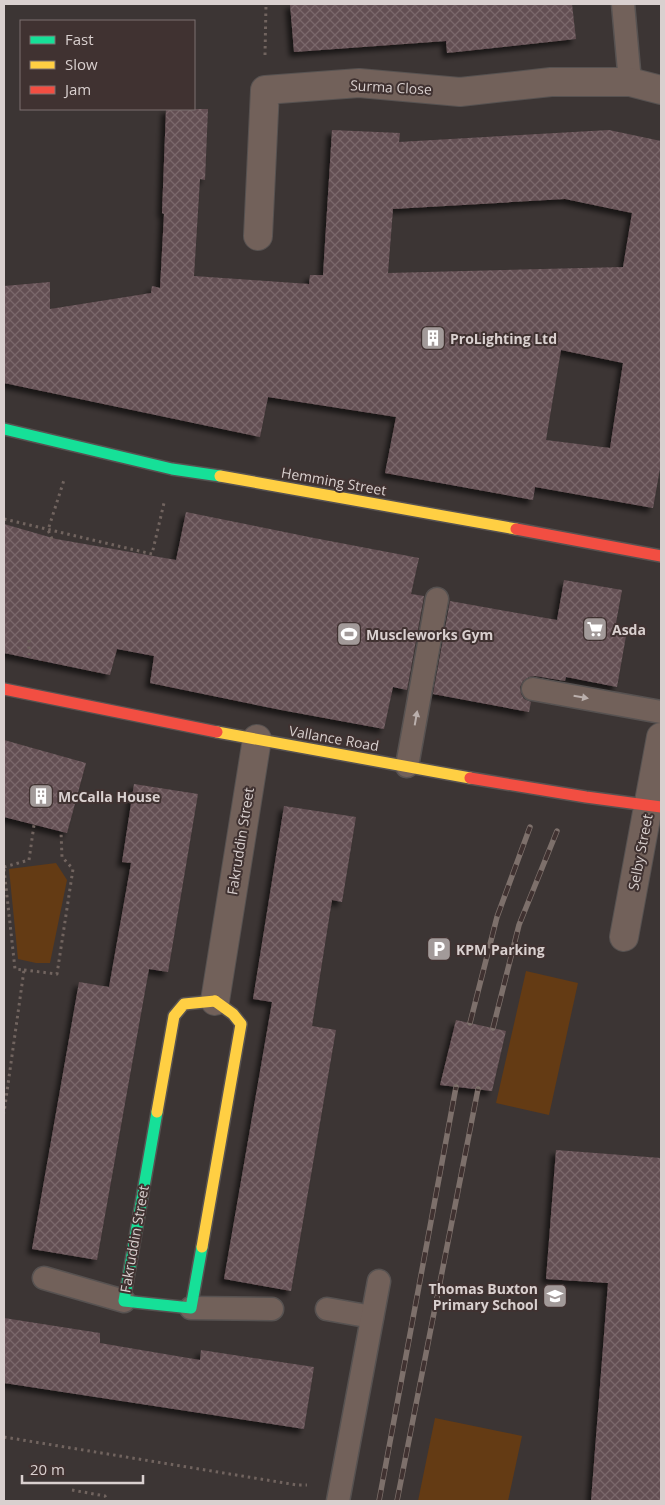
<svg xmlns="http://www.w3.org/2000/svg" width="665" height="1505" font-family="'Open Sans',sans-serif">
<defs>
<pattern id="building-cross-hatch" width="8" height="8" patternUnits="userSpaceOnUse" patternTransform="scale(1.25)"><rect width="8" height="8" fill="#644f53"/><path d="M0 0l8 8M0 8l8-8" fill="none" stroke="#7a676b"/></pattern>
<filter id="shadow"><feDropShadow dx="-4.5" dy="4.5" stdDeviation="2.5" flood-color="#0009"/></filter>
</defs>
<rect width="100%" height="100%" fill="#3c3534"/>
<g fill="#643b14">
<path d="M56,863L67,880L50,963H36L18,959L9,869Z"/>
<path d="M526,971L578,983L549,1115L496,1103Z"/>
<path d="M435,1418L522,1436L508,1501H418Z"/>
</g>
<g fill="url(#building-cross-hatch)" fill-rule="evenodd" filter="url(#shadow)">
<path d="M290,4H572L576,39L447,53L446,41L294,52Z"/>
<path d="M166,109H208L205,180L200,179L194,276L309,284L310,275H323L332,130L400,133L399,142L609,130L661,141V463L653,508L535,487L533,500L385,473L396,417L268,397L260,437L4,383V286L50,282V309L151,293L152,286L160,288L164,214L162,213ZM565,199L632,213L623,267L388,273L393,209ZM561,350L623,363L610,448L546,440Z"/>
<path d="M186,512L314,538L419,558L411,594L424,596L407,690L393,687L384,729L281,710L150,683L154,656L117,649L110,675L4,653V524L56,539L176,560Z"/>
<path d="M564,580L622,590L614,634L626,636L617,687L566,677L565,681L535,676L529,677L523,681L520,687L521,694L524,699L531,702L529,712L433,694L450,601L557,620Z"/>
<path d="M4,740L86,763L67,833L4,817Z"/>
<path d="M134,784L198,794L168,972L149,969L97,1260L32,1249L79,982L109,987L131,863L122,862Z"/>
<path d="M284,806L356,817L342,902L332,900L312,1026L336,1030L291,1291L224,1279L272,1002L253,999Z"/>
<path d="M456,1020L506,1031L492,1091L440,1085Z"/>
<path d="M556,1150L661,1158V1501H591L608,1283L546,1279Z"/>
<path d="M4,1318L100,1333V1343L200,1360L201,1350L314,1367L304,1429L4,1383Z"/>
</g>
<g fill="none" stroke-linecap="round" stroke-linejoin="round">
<defs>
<g id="lane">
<path d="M623,4L630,82"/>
<path d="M533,689L661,712"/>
<path d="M407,766L437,599"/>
<path d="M44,1278L124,1301"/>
<path d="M191,1308L272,1309"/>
<path d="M327,1309L372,1317"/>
<path d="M338,1501L379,1281"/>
</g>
<g id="street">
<path d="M258,236L265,90L359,83L460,92L551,82H630L661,90"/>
<path d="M624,937L661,737"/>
<path d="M215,1001L257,739"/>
</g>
<g id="fast">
<path d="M4,429L172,469L220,476"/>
<path d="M157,1112L124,1301L191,1308L202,1247"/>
</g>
<g id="slow">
<path d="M220,476L516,529"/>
<path d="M217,732L470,778"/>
<path d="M157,1112L174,1016L184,1004L215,1001"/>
<path d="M202,1247L241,1024L233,1014L215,1001"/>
</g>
<g id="jam">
<path d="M516,529L661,556"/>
<path d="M4,689L217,732"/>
<path d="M470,778L586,797L661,807"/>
</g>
</defs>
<use href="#lane" stroke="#575251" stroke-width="25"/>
<use href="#street" stroke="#575251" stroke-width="30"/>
<use href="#fast" stroke="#575251" stroke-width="14"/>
<use href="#slow" stroke="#575251" stroke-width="14"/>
<use href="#jam" stroke="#575251" stroke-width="14"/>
<g stroke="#71645f" stroke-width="3" stroke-dasharray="2.5 4" stroke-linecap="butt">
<path d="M265,55L266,4"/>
<path d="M4,519L152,554L164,503"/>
<path d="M52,539L48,530L64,480"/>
<path d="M29,640V659"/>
<path d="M4,867L29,860L34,825"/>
<path d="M4,869L15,969L24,970L4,1113"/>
<path d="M24,970L57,974L73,869L62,857L61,832"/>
<path d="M4,1437L297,1485H307"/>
<path d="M72,1490L105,1496L107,1501"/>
</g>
<use href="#lane" stroke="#72615a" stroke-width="22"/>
<use href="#street" stroke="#72615a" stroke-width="28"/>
<use href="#fast" stroke="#16e098" stroke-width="11"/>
<use href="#slow" stroke="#ffcf43" stroke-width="11"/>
<use href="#jam" stroke="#f24e42" stroke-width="11"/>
<defs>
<g id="rail">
<path d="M470,1023L497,917L530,827"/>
<path d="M493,1028L519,925L557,831"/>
<path d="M379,1501L456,1087"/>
<path d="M397,1501L478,1089"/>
</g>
</defs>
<use href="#rail" stroke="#7d706b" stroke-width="5.5"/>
<use href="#rail" stroke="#403231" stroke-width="4" stroke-dasharray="11" stroke-linecap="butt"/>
</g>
<defs><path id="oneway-solid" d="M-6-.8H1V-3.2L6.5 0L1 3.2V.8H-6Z" transform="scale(1.25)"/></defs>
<g fill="#baafac">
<use href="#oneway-solid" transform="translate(581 697) rotate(10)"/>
<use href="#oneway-solid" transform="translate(416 718) rotate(-80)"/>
</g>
<defs>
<symbol id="building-square" viewBox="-11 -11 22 22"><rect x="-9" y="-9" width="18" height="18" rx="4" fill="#a29a99" stroke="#403231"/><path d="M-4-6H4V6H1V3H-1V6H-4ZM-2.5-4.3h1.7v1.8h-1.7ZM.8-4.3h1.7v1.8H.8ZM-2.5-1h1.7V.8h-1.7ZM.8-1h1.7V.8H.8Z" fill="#fff"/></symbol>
<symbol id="supermarket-square" viewBox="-11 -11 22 22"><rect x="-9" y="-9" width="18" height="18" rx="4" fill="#a29a99" stroke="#403231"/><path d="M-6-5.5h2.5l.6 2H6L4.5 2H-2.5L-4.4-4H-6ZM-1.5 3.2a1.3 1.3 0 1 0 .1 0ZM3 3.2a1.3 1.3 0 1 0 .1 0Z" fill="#fff"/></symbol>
<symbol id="stadium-square" viewBox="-11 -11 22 22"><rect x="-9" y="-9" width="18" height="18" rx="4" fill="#a29a99" stroke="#403231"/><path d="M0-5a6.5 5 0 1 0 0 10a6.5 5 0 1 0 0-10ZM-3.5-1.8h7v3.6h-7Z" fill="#fff"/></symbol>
<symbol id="parking-square" viewBox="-11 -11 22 22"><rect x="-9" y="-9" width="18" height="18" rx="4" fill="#a29a99" stroke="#403231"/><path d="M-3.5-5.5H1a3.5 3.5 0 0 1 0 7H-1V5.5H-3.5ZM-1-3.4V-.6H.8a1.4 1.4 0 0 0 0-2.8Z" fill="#fff"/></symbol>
<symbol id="school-square" viewBox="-11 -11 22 22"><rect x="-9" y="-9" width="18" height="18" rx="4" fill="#a29a99" stroke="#403231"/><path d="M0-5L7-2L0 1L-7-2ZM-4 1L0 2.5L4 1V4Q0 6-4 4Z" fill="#fff"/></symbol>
</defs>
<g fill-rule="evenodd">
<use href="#building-square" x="419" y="324" width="28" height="28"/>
<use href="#supermarket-square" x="581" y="615" width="28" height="28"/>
<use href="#stadium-square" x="335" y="620" width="28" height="28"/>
<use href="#building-square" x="27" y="782" width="28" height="28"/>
<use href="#parking-square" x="425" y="935" width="28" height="28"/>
<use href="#school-square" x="541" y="1282" width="28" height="28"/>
</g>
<g text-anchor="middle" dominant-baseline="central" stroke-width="4" stroke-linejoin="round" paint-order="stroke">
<g font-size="14" fill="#d9d0cf" stroke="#403231">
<text transform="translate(391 87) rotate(3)">Surma Close</text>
<text transform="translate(334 481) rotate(10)">Hemming Street</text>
<text transform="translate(334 738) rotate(10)">Vallance Road</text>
<text transform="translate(240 841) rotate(-81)">Fakruddin Street</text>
<text transform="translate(640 852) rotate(-79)">Selby Street</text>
<text transform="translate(134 1239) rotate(-80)">Fakruddin Street</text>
</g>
<g font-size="14" font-weight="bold" fill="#d9d0cf" stroke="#403231" text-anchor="start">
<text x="450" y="338">ProLighting Ltd</text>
<text x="612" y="629">Asda</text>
<text x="366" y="634">Muscleworks Gym</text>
<text x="58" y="796">McCalla House</text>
<text x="456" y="949">KPM Parking</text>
<text x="538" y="1288" text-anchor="end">Thomas Buxton<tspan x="538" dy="16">Primary School</tspan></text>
</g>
</g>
<rect width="665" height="1505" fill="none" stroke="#d9d0cf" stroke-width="10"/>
<rect x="20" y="20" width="175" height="90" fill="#403231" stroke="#7d7170"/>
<rect x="30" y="36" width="25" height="8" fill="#16e098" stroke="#7d7170"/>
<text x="65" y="45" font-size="15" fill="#d9d0cf">Fast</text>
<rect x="30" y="61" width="25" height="8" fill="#ffcf43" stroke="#7d7170"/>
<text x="65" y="70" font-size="15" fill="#d9d0cf">Slow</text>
<rect x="30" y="86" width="25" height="8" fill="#f24e42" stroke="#7d7170"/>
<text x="65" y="95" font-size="15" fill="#d9d0cf">Jam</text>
<path d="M22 1475v8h121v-8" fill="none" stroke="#d9d0cf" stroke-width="2.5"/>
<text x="30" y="1475" font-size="15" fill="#d9d0cf" stroke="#403231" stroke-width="4" paint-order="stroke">20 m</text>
</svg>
